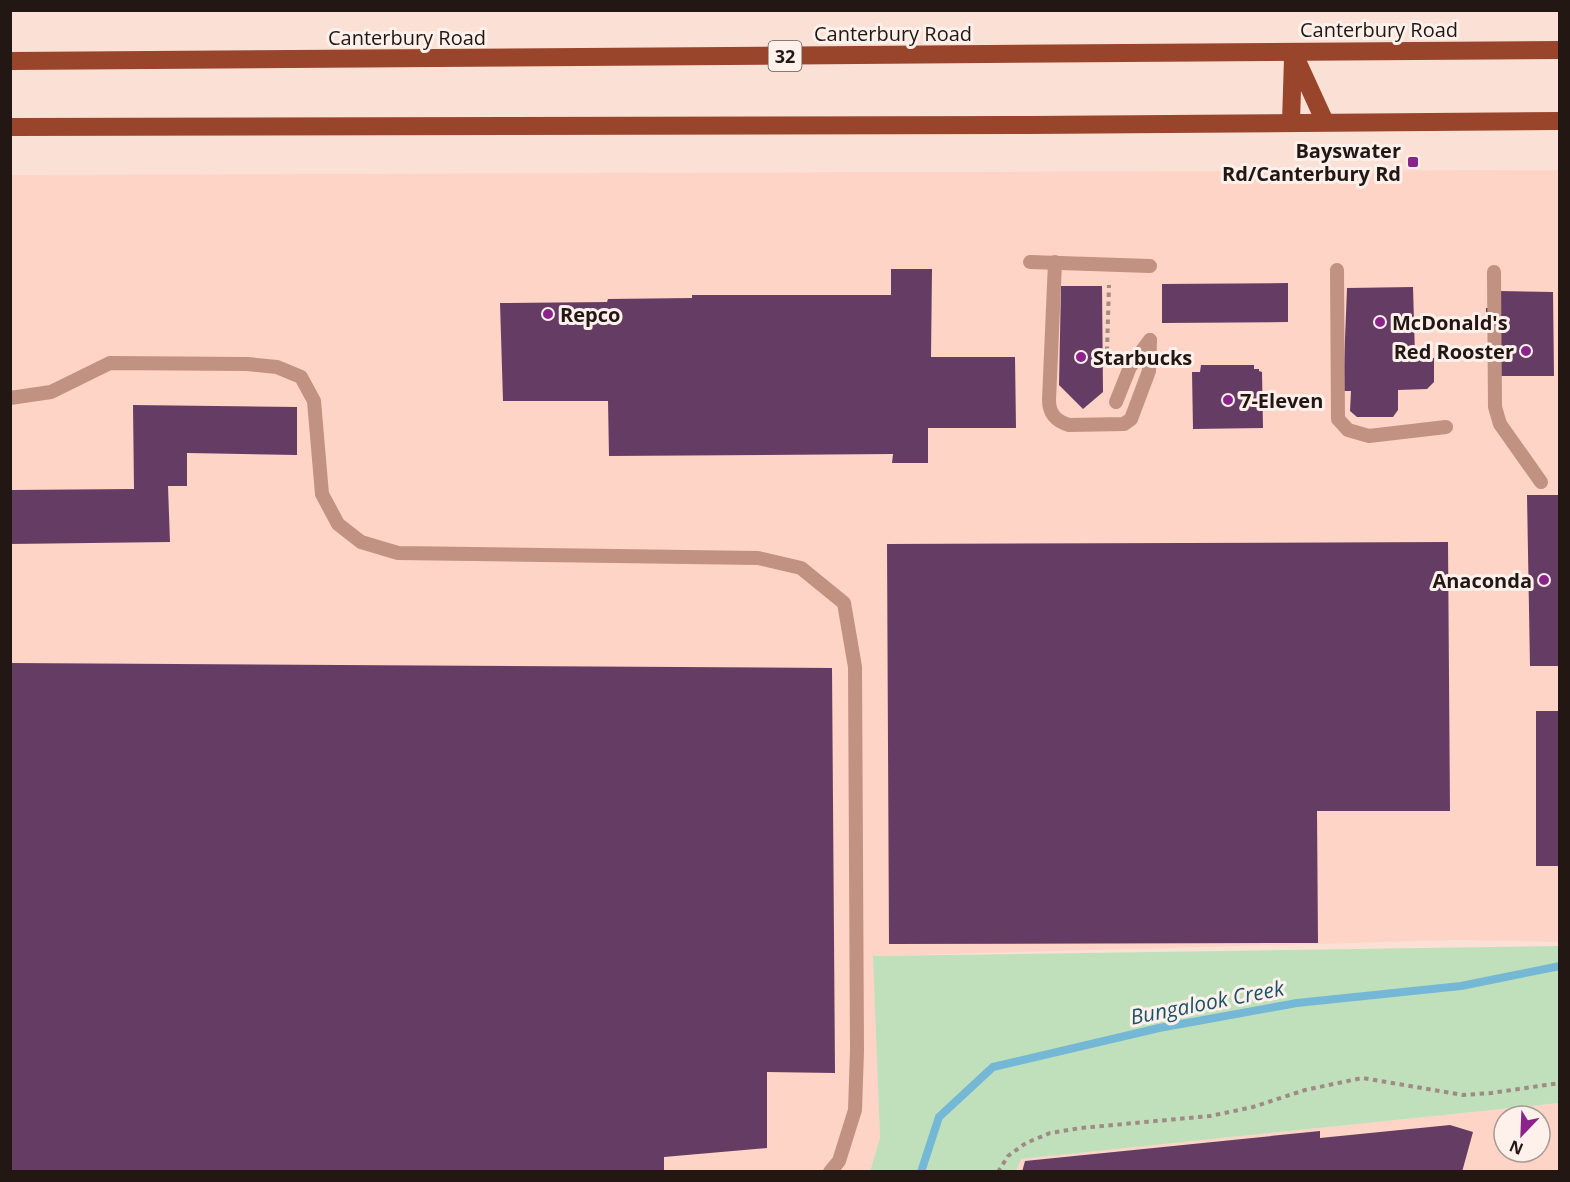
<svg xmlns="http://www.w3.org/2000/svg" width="1570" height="1182" font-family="'Open Sans',sans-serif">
<rect width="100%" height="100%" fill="#fbe0d6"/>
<g fill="#fdd4c5" fill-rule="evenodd">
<path d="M1559,170V942L1459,940L874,956L880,1138L870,1171H11L10,175Z"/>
<path d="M1559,1103V1171L1016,1172L1021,1159ZM1504,1116H1540V1152H1504Z"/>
</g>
<path fill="#c0e0bb" d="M1559,946V1103L1021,1159L1016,1171H870L880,1138L873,956Z"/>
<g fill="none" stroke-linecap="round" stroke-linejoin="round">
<path stroke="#74b8d6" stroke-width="8" d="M921,1172L939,1117L993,1067L1159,1028L1297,1003L1461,986L1560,966"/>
</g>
<g fill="#653d64">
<path d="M891,269H932L931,357H1015L1016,428H928V463H892L893,454L609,456L608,401H503L500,303L607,302L608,299L692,298V295H891Z"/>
<path d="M1288,283V322L1162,323V284Z"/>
<path d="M1061,286H1102L1103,392L1083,409L1059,385Z"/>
<path d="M1413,287L1415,356L1434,358V382L1427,389L1398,390V410L1393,417H1357L1350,411L1351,391H1343L1347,288Z"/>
<path d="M1498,291L1553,292L1554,376H1498L1497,327L1486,326V308H1498Z"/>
<path d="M1201,365H1254V369H1259V371L1262,372L1263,428L1193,429L1192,372H1200Z"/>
<path d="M133,405L297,407V455L187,453V486H168L170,542L10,544V490L134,489Z"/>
<path d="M1527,495H1560V666H1530Z"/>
<path d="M1448,542L1450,811H1317L1318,943L889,944L887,544Z"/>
<path d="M10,663L832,668L835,1073L767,1072V1148L664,1157V1172H10Z"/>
<rect x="1536" y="711" width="24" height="155"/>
<path d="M1450,1125L1473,1132L1462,1172H1022L1025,1161L1320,1131V1138Z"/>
</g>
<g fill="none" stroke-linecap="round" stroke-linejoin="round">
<g stroke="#a08b84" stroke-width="4" stroke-dasharray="4.5 4.5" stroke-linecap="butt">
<path d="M1107,351L1109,285"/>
<path d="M998,1172L1008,1156L1026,1143L1050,1133L1081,1128L1210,1116L1253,1107L1305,1090L1362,1078L1463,1095L1491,1093L1560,1083"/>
</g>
<g stroke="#c19182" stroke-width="14">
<path d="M1030,262L1150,266"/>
<path d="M1055,262L1049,400C1049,414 1056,421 1069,425L1124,424L1131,419L1149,371L1150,340"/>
<path d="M1337,270L1338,419L1348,430L1369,436L1446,427"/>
<path d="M1494,272L1495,407L1500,424L1541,482"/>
<path d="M10,398L51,392L110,363L247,364L277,367L301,377L314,401L322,494L338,524L361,542L398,553L758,558L801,568L844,603L855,667L857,1051L855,1110L839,1161L830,1172"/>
<path d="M1116,402L1130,367L1150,340"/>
</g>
<g stroke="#99452c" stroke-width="18">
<path d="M1293,52L1325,122"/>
<path d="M10,61L1560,50"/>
<path d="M1291,122L1293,58"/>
<path d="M10,127L1029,125L1560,121"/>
</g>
</g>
<g fill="#8a248b" stroke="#fef1eb" stroke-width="2">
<rect x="1407" y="156" width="12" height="12" rx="3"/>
<circle cx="548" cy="314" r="6"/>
<circle cx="1380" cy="322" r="6"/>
<circle cx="1526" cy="351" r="6"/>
<circle cx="1081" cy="357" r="6"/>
<circle cx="1228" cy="400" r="6"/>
<circle cx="1544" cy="580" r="6"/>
</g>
<g text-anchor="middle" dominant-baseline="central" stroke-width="6" stroke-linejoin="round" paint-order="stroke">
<rect fill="#fef1eb" stroke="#645853" stroke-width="1.5" x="768.5" y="41" width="33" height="30" rx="4.5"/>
<g font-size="18" font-weight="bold" fill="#221712">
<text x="785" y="56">32</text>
</g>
<g font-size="20" fill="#221712" stroke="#fef1eb">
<text x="1379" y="29">Canterbury Road</text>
<text x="893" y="33">Canterbury Road</text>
<text x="407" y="37">Canterbury Road</text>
</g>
<g font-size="20" font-weight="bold" fill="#221712" stroke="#fef1eb" text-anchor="start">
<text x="1401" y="150" text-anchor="end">Bayswater<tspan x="1401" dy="23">Rd/Canterbury Rd</tspan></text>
<text x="560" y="314">Repco</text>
<text x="1392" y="322">McDonald's</text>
<text x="1514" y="351" text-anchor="end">Red Rooster</text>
<text x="1093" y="357">Starbucks</text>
<text x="1240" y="400">7-Eleven</text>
<text x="1532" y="580" text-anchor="end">Anaconda</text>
</g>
<g font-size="21" font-style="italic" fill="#1b5267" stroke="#fef1eb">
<text transform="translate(1207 1002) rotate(-11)">Bungalook Creek</text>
</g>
</g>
<rect width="1570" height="1182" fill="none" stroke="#221712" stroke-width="24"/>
<g transform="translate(1522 1134) rotate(203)"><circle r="28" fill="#fef1eb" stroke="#a69a94" stroke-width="1.5"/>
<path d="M0-4.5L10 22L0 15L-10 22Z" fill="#8a248b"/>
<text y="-9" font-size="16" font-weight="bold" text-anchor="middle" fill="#221712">N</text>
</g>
</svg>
